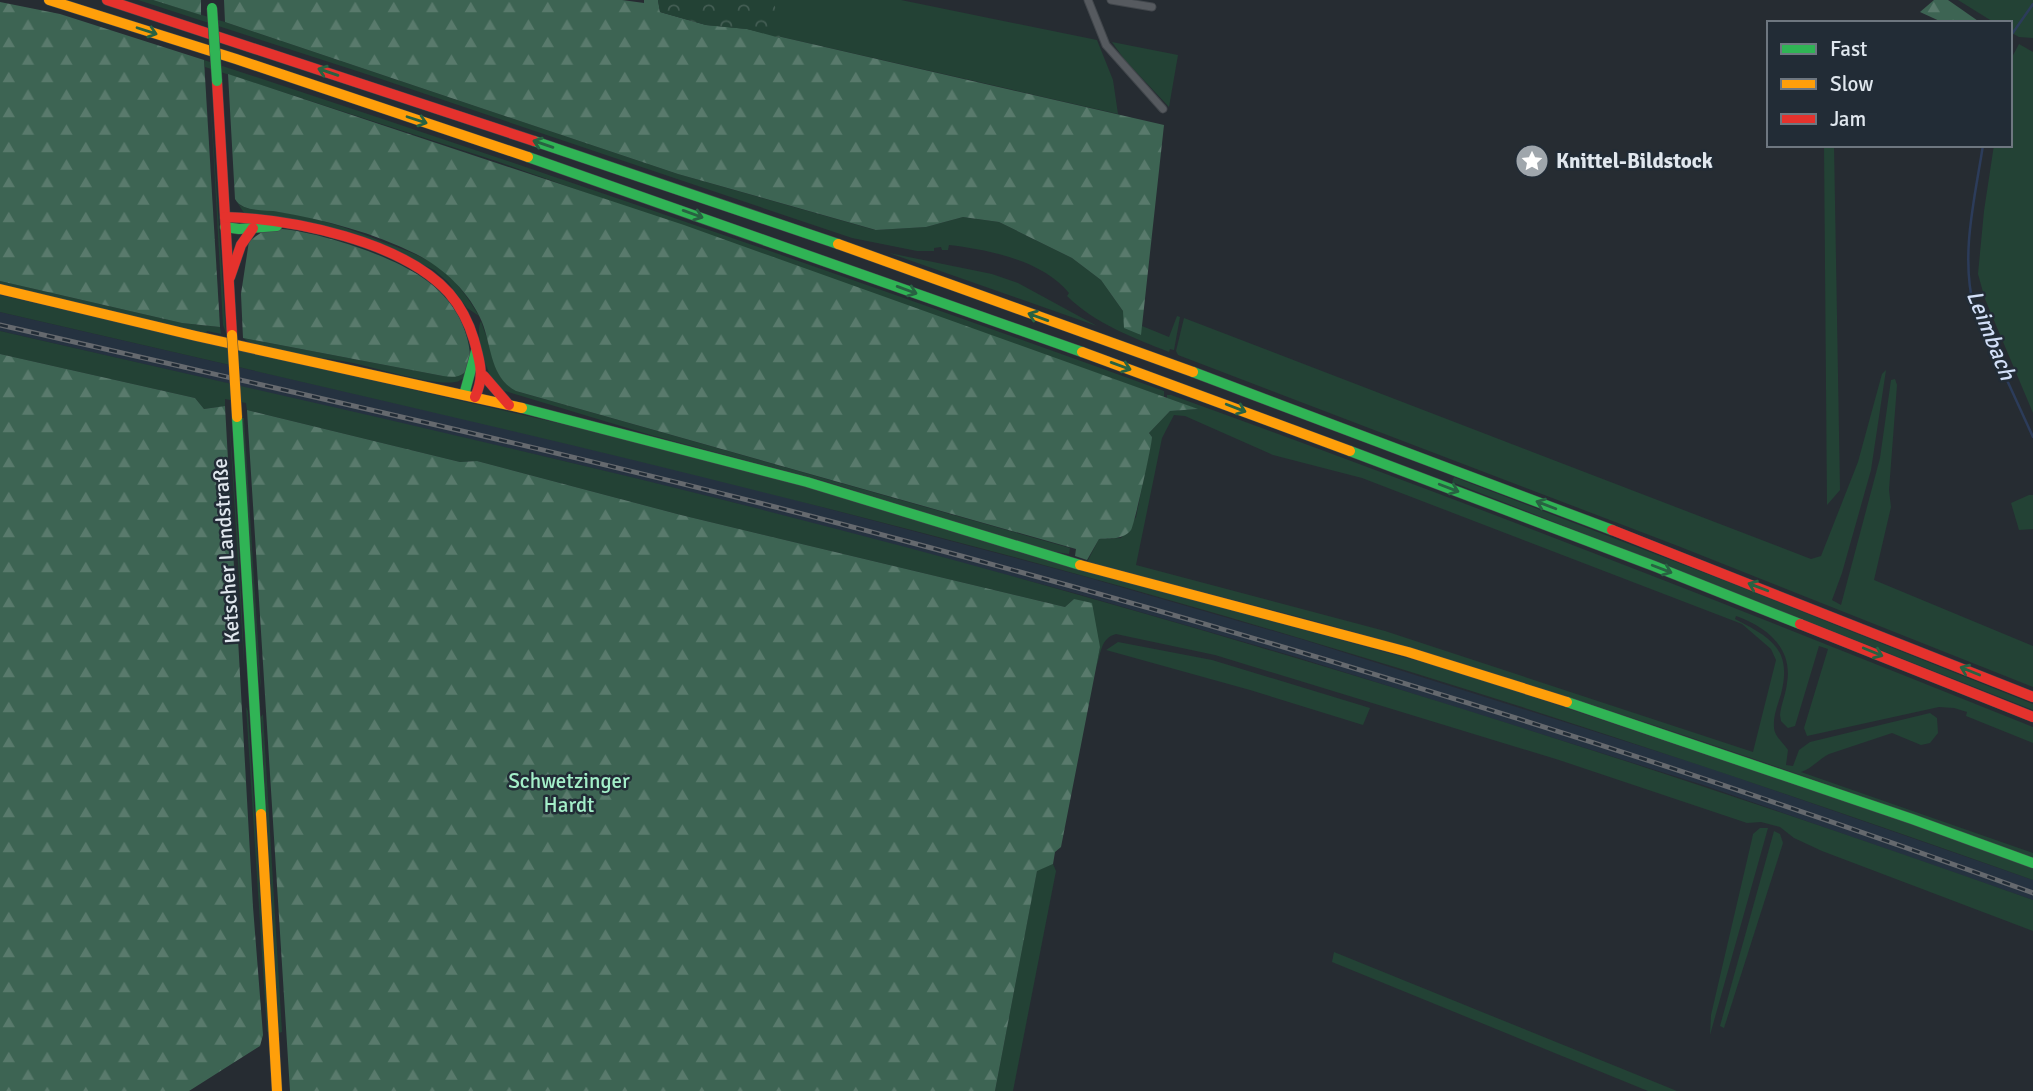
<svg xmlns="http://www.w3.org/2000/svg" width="2033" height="1091" font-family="Signika,sans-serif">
<defs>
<pattern id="forest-firs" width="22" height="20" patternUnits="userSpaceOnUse" patternTransform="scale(1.75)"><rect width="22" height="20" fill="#3d6453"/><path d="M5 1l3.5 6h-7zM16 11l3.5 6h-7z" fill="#597a6c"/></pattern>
<pattern id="park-crowns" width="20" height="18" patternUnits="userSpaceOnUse" patternTransform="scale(1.75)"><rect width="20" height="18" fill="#234235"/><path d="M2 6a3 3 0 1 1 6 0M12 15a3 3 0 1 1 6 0" fill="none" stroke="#435d53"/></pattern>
</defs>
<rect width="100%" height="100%" fill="#262c32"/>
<path fill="#253240" d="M0,312L482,423L739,485L1079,575L1301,639L1710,768L2033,880V900L1703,785L1296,657L1074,593L735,503L563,461L0,331Z"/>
<g fill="#234235" fill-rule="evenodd">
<path d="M138,0H153L225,22L678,174L875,230L926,227L963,217L999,222L1072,258L1101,280L1140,335L1142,326L1169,337L1177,316L1180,317L1174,350L1170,349L1169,352C1134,338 1094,323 1067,296L1069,293C1042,260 989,250 949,245L948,250H942L941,247L934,248V251H917L852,238L369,75Z"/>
<path d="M658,0H901L1097,40L1113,80L1118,114L747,29L706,25Z"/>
<path d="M1958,0H2033V38L2019,37L2010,32V23H1995Z"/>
<path d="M1112,42L1178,55L1169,107L1124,59Z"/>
<path d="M2019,44L2033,52V413L1985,299L1978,274L1984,211L1994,145H2010V61Z"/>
<path d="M204,60C526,165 846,276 1164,391V397L496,161L205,67Z"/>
<path d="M210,92L226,333L223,325Z"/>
<path d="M1824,145H1834L1840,490L1827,505Z"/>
<path d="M235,199C242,212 261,209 274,211C313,216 348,228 383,242C402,249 421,255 437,266C455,279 468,297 479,316L467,308L448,282L434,270L398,252L327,226L244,213Z"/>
<path d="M889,253L992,274L1018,283L1097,326Z"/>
<path d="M0,281L182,323L220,327L221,334L207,331L206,333L0,285Z"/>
<path d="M0,295L632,440L828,492L1065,565L1459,672L1901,820L2033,868V880C1716,768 1397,662 1073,573C718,476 359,395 0,312Z"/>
<path d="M1184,318L1811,559L1821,556L1858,462L1882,374L1886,370L1871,470L1842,573L1832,600L1841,605L1880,458L1891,380L1895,379L1897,385L1889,490L1891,507L1874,580L2033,646V687L1678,546L1178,355L1176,351Z"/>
<path d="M481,321L489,344L516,391L1070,548L1069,554L1049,551L820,480L654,436L505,391C502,390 498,388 496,385C487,375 474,332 481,321Z"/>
<path d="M0,331C303,401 608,467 909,548C1288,650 1663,768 2033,900V931L1822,851L1794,838L1780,827L1761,822L1747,823L1559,760L1215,655L1116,634C1100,638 1101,655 1096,668L1100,647L1074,599L1065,607L681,515L477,461L460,462L247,410L246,403L225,399V406L204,409L195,398L0,354Z"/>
<path d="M243,338L443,376L468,367C466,375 463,381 455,382C433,386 377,368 353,363C321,356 267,355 243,338Z"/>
<path d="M1167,395H1171C1461,499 1747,612 2033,727V743L1966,716L1967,712L1954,708L1939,707L1807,736L1804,728L1828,649L1819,646L1795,726L1788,728L1781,721L1780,715C1781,704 1786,694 1787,683C1793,648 1767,627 1736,616L1735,619C1769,637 1793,648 1781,694C1778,704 1773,716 1774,727C1774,736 1783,742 1788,750L1786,765L1793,766L1799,750L1810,742L1930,713L1937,718L1938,733L1930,743L1921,745L1892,733L1829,754C1818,760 1811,769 1801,772L2033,853V858C1816,779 1601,704 1378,639C1281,611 1183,588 1087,562L1099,539L1121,538L1136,517L1152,437L1149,433L1170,411L1197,409L1167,398ZM1174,415L1185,416L1273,455L1362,478L1742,624L1771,649L1776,660L1753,752L1385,631L1136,565L1162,438Z"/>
<path d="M229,415L239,551L245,680Z"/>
<path d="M242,418H244L261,689L257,659Z"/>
<path d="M1454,477L1723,580L2033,704V710L1452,482Z"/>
<path d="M2029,495H2033V529L2019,530L2011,503Z"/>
<path d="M1118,642L1212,660L1370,708L1363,725L1250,690L1106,650Z"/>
<path d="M246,707L248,711L269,1031L267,1032Z"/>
<path d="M263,714L282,1032L279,1033L261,717Z"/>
<path d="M1760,828H1768L1710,1035L1711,1015L1752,839L1753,834Z"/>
<path d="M1774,831L1780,834L1783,843L1724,1028L1720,1026Z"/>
<path d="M1053,864L1056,871L1013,1091H995L1037,870Z"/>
<path d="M1334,952L1677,1091H1648L1332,962Z"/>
</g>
<g fill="url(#forest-firs)">
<path d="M153,0H201V15Z"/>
<path d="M224,0H622L644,3V0H658L660,12L706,25L747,29L1164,125L1141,335L1124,328L1123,311L1101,280L1072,258L999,222L963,217L926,227L876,230L678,174L225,22Z"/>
<path d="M1934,0H1948L1981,23H1944L1920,12Z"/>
<path d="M0,2L60,14L204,60L220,327L182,323L0,281Z"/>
<path d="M228,74L684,225L1198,409L1170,411L1149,433L1152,437C1152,445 1134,526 1131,530C1123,540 1110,538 1099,539L1087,560L1075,556L1076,549L516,391C490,377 492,347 482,322C470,293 444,268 416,254C374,233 326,220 279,212C265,209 243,213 235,199Z"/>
<path d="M282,229C322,233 390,255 423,278C438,288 451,302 459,317C466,330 477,363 464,373C458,378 450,377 443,376L243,338L241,294L249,241L262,232Z"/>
<path d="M0,354L195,398L204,409L225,406L253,907L263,1035L260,1046L189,1091H0Z"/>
<path d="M247,410L460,462L477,461L681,515L1065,607L1074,599L1092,603L1100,647L1096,668L1061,847L1055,852L1053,864L1037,871L995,1091H290Z"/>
</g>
<path fill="url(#park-crowns)" d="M658,0H774L780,38L747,29L706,25L660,12Z"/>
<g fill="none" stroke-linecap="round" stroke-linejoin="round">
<g stroke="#2c3c5a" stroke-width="2.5">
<path d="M2012,34L2033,4"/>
<path d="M1983,145C1975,198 1960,255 1974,308L2033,437"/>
</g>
<defs>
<g id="street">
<path d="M1088,0L1106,45L1163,109"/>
<path d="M1111,0L1152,7"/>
</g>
<g id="fast">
<path d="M534,141L838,244"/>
<path d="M528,157L1082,352"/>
<path d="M225,227L239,229L277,226"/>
<path d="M1193,372L1612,530"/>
<path d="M464,395L476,351"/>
<path d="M522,408L807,482L1080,565"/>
<path d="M237,417L261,814"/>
<path d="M1350,451L1654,566L1800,624"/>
<path d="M1567,702L1912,819L2033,863"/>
</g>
<g id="slow">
<path d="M49,0L236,59L528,157"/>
<path d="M838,244L1193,372"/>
<path d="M0,289L196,336L522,408"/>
<path d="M1082,352L1350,451"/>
<path d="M1080,565L1408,652L1567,702"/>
<path d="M261,814L277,1091"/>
</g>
<g id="jam">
<path d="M107,0L534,141"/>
<path d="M217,81L232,335"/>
<path d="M225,217C293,219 402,241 449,293C461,307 469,323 474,340C480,362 485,376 475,397"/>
<path d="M230,277L241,245L253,228"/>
<path d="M484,376L509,405"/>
<path d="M1612,530L2033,697"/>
<path d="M1800,624L2033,717"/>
</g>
</defs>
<use href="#street" stroke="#42474c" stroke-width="9"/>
<use href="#fast" stroke="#42474c" stroke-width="11"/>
<use href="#slow" stroke="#42474c" stroke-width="11"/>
<use href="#jam" stroke="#42474c" stroke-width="11"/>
<use href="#street" stroke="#565a5f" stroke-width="7"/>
<use href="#fast" stroke="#30b455" stroke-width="10"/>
<use href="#slow" stroke="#ff9f0a" stroke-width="10"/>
<use href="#jam" stroke="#e5322d" stroke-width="10"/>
<defs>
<path id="rail" d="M0,325C303,395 608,461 909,542C1288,643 1664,759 2033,893"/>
</defs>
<use href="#rail" stroke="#65696e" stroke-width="5"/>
<use href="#rail" stroke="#222c36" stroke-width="2.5" stroke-dasharray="8" stroke-linecap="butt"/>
<defs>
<path id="fast-bridge" d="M212,8L217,81"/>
<path id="slow-bridge" d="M232,335L237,417"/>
</defs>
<use href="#fast-bridge" stroke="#42474c" stroke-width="11" stroke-linecap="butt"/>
<use href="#slow-bridge" stroke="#42474c" stroke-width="11" stroke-linecap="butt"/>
<use href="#fast-bridge" stroke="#30b455" stroke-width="10"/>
<use href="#slow-bridge" stroke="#ff9f0a" stroke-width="10"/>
</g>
<defs><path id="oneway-shaft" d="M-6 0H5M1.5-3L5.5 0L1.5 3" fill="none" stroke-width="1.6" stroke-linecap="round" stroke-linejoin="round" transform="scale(1.75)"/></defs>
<g stroke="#286242">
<use href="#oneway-shaft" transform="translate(147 31) rotate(18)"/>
<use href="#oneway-shaft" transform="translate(328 72) rotate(-161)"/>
<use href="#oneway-shaft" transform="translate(417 120) rotate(18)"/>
<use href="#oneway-shaft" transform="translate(543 144) rotate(-161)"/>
<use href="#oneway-shaft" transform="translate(693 214) rotate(20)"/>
<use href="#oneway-shaft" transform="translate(907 290) rotate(20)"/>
<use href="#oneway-shaft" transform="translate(1038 317) rotate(-160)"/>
<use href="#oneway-shaft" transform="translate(1121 366) rotate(20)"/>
<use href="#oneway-shaft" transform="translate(1236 408) rotate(21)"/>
<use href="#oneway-shaft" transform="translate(1449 488) rotate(21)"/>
<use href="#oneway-shaft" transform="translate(1546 505) rotate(-159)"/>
<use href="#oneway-shaft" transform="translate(1662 569) rotate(21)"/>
<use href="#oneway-shaft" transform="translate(1758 587) rotate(-159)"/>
<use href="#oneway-shaft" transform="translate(1873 652) rotate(22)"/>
<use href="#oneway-shaft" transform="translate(1970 671) rotate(-158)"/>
</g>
<defs>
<symbol id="sight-disc" viewBox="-11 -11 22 22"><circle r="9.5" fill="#9fa6ac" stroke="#222c36"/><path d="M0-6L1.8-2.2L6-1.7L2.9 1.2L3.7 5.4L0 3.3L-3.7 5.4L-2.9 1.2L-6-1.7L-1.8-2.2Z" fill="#fff"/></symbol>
</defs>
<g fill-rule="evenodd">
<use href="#sight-disc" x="1513" y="142" width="38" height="38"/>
</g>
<g text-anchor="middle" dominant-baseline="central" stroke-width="5" stroke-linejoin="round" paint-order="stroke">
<g font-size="21" font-weight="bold" fill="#e0e7ee" stroke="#222c36" text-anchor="start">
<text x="1556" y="161">Knittel-Bildstock</text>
</g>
<g font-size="21" fill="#e0e7ee" stroke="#222c36">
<text transform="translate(226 551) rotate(-94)">Ketscher Landstraße</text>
</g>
<g font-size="21" fill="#a4efc9" stroke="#222c36">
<text x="569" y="781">Schwetzinger<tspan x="569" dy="24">Hardt</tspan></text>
</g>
<g font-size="23" font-style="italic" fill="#d2dff7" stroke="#222c36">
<text transform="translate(1991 335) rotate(68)">Leimbach</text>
</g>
</g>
<rect x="1767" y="21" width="245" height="126" fill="#222c36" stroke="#6e7780" stroke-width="2"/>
<rect x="1781" y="44" width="35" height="10" fill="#30b455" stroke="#6e7780" stroke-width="2"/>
<text x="1830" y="56" font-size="21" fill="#e0e7ee">Fast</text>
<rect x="1781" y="79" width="35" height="10" fill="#ff9f0a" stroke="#6e7780" stroke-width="2"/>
<text x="1830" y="91" font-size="21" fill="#e0e7ee">Slow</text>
<rect x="1781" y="114" width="35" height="10" fill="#e5322d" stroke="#6e7780" stroke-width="2"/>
<text x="1830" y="126" font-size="21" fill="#e0e7ee">Jam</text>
</svg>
